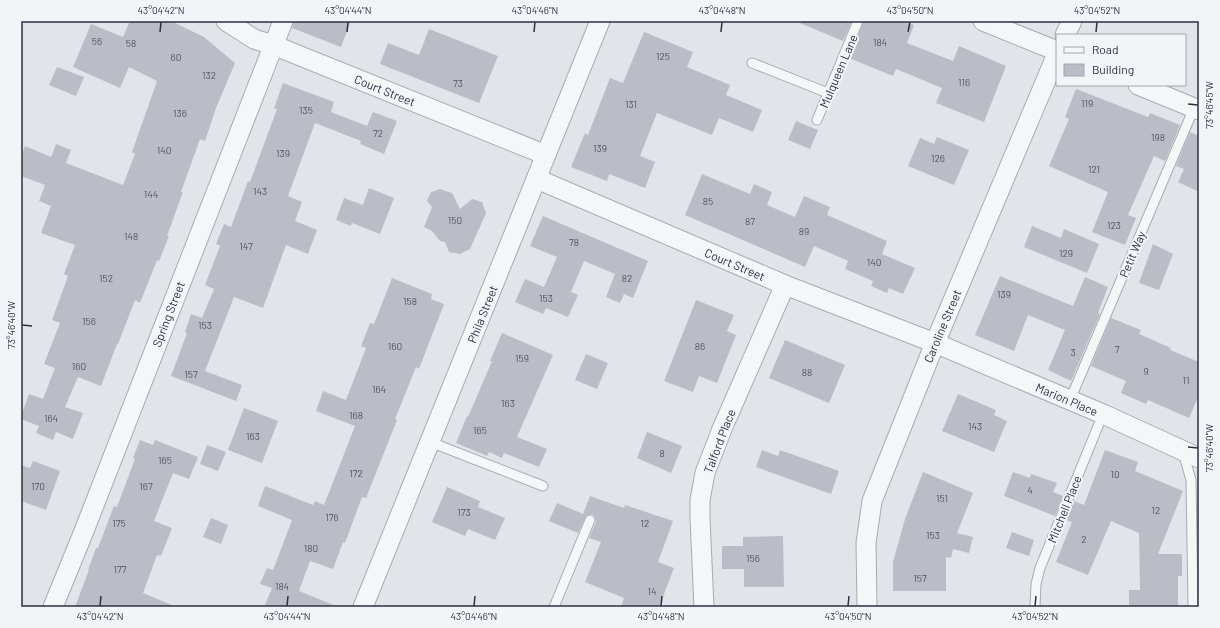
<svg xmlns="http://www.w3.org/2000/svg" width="1220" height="628" font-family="Barlow,sans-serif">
<rect width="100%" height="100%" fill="#e3e4ea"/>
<g fill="#babdc6">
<path d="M130,21H171L204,37L235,63L216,108L205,141L200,139L181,192H183L167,236H169L159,261L157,260L140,303L135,300L118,344H117L101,386L78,377L65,407L83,413L73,439L56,432L53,440L36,433L39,426L21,419V416L29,394L43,399L55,368L44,364L60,323L52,320L68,276L64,274L75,245L41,233L51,206L39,201L45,185L21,176V158L25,146L51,157L56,144L71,150L66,163L123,185L135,154L132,152L157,81L129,67L120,88L73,67L91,24L123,37Z"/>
<path d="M294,21H351L341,47L292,28Z"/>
<path d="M795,21H852L843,41Z"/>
<path d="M864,21H903L914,25L907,43L953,61L959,46L1006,66L984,122L936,103L942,88L896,69L893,76L849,58Z"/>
<path d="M429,29L498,56L479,103L380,64L388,43L419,55Z"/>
<path d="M644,32L693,52L687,67L730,85L726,95L762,110L753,132L719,118L712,135L657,113L640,156L655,162L645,188L609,174L607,181L571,167L585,133L588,135L610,78L623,83Z"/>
<path d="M57,67L84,77L76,96L49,85Z"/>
<path d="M283,83L334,102L331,112L367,126L373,112L397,121L384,154L360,144L361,141L315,123L288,196L302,202L295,221L317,230L308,254L286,245L263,308L234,297L205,371L242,385L236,401L171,376L187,333L185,332L191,314L202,318L214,289L205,285L220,246L216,244L224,224L231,227L248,181L250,182L277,109L274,108Z"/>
<path d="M1076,89L1148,117L1150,113L1180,125L1165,161L1154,156L1128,215L1136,218L1125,245L1092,232L1108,192L1049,166L1069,119L1065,117Z"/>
<path d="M796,121L818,130L810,149L788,140Z"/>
<path d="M1190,132L1199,136V192L1178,182L1184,169L1176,166Z"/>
<path d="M937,137L969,150L954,185L908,166L920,138L934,144Z"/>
<path d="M702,174L750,194L754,184L772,192L767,205L795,217L804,196L830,207L827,215L887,241L882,254L915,268L903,294L889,288L887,293L871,286L873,281L845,269L848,261L814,246L805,267L685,215Z"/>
<path d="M369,188L394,198L380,234L352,223L351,226L336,220L344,198L363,205Z"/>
<path d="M440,189L452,193L460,209L472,199L482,202L486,213L470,249L460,254L449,252L445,242L440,241L432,231L424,227L432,207L427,201L431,192Z"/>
<path d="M543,216L648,261L633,298L624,294L620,303L606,297L615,274L584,261L571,292L578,295L568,317L546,308L543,314L515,302L525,279L544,287L557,257L530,246Z"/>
<path d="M1032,226L1061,238L1064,229L1099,244L1087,273L1024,247Z"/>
<path d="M1153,244L1173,254L1159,290L1139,283Z"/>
<path d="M1000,276L1073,306L1085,277L1108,287L1098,313L1100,314L1071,381L1048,370L1065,330L1028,315L1014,351L975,335Z"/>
<path d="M392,278L432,294L431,299L444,304L419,369L416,367L395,419L397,420L366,498L362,497L345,543L343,542L333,569L310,561L299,591L336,606V607H264L272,588L260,584L267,568L273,570L292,520L258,506L265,486L313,505L315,501L324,505L355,426L316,411L323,391L346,400L366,348L361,346L370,323L374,324Z"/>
<path d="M696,300L734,315L727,331L736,335L717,383L699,376L693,392L664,381Z"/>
<path d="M1111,318L1141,330L1139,334L1171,348L1170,350L1199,362V395L1189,418L1148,400L1146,404L1121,393L1126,381L1091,366Z"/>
<path d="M502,333L553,355L517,437L547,449L539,467L504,453L502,458L489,452L487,456L456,443L467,416L468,417L492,361H490Z"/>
<path d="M785,340L845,365L829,403L769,378Z"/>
<path d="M586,354L608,363L597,389L575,380Z"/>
<path d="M958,394L996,410L994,415L1007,421L994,452L942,431Z"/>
<path d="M244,408L278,421L262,463L228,450Z"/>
<path d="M647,432L682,446L671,473L637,458Z"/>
<path d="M140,440L153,445L155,440L198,457L189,479L173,473L154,521L172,528L161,556L157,555L143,593L174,606V607H75L89,570H88L96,548H98L114,506L117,507L135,459L133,458Z"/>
<path d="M207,445L226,452L218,471L200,464Z"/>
<path d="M762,450L778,456L780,450L839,471L831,494L756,467Z"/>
<path d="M1105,450L1138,462L1135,471L1183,491L1158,554H1182V576H1178V607H1129V590H1140L1139,533L1111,521L1088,575L1056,562L1072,522L1066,520L1074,501L1084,505Z"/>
<path d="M33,461L60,471L46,510L21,501V465L30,468Z"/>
<path d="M923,472L973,493L957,533L973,537L969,553L953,549L951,558L946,557V591H893V562L905,519Z"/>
<path d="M1013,472L1030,478L1031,474L1057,483L1053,492L1063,496L1055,516L1004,496Z"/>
<path d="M447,487L480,501L478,507L505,518L495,540L468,529L465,536L432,522Z"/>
<path d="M590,496L624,508L625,505L673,521L658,562L674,568L659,607H621L624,598L585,582L601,542L589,538L596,522L595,517L592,514L586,516L578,533L549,521L557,503L583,514Z"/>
<path d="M211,518L228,525L221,544L203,537Z"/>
<path d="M1012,532L1034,540L1029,556L1006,548Z"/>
<path d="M783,536L784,587H744V569H722V546H743V537Z"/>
</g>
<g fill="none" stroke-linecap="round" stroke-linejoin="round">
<defs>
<g id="lane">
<path d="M752,63L828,93"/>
<path d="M817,120L858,21"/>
<path d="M1070,400L1194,108"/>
<path d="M430,442L543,486"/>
<path d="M1183,452L1191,480L1193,607"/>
<path d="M554,607L590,520"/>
<path d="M1035,607L1036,584L1040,568L1103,414"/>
</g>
<g id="street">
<path d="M226,21L254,39L273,45L546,155"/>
<path d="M983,21L1057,51"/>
<path d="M1065,35L1072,21"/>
<path d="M1138,85L1199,110"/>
<path d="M537,179L785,285L935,343L1103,414L1199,458"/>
<path d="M53,607L84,531L283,21"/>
<path d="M363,607L600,21"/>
<path d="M704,607L700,518V500L705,473L722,429L785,285"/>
<path d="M867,607L866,543L872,501L935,343L1057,54"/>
</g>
</defs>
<use href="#lane" stroke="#a8aab4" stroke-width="11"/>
<use href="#street" stroke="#a8aab4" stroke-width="21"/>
<use href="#lane" stroke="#f5f6f8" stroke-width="9"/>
<use href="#street" stroke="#f5f6f8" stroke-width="19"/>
</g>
<path fill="none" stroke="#2c3041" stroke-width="1.5" d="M160,32L161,22M347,32L348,22M534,32L535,22M721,32L722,22M908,32L910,22M1096,32L1097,22M1188,104L1198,105M22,325L32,326M1188,447L1198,448M100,606L101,596M287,606L288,596M474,606L475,596M661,606L662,596M848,606L849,596M1035,606L1036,596"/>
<g text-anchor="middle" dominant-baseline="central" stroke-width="4" stroke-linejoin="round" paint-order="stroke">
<g font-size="10" fill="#505362">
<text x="97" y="41">56</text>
<text x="880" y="42">184</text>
<text x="131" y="43">58</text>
<text x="663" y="56">125</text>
<text x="176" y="57">60</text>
<text x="209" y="75">132</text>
<text x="964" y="82">116</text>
<text x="458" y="83">73</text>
<text x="1087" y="103">119</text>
<text x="631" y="104">131</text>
<text x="306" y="110">135</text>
<text x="180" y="113">136</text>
<text x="378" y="133">72</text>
<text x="1158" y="137">198</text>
<text x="600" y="148">139</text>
<text x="164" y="150">140</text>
<text x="283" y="153">139</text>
<text x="938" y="158">126</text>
<text x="1094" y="169">121</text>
<text x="260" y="191">143</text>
<text x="151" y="194">144</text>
<text x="708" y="201">85</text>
<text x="455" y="220">150</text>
<text x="750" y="221">87</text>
<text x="1114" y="225">123</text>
<text x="804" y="231">89</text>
<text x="131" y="236">148</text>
<text x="574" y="242">78</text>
<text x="246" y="246">147</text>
<text x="1066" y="253">129</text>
<text x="874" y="262">140</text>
<text x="106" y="278">152</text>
<text x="627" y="278">82</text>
<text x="1004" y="294">139</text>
<text x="546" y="298">153</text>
<text x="410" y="301">158</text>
<text x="89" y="321">156</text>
<text x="205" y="325">153</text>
<text x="395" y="346">160</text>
<text x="700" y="346">86</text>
<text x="1117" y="349">7</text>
<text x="1073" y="352">3</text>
<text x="522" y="358">159</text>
<text x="79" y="366">160</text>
<text x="1146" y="371">9</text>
<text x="807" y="372">88</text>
<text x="191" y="374">157</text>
<text x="1186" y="380">11</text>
<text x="379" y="389">164</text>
<text x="508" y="403">163</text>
<text x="356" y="415">168</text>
<text x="51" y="418">164</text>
<text x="975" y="426">143</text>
<text x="480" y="430">165</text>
<text x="253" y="436">163</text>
<text x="662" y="453">8</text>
<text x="165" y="460">165</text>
<text x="356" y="473">172</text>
<text x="1115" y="474">10</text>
<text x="38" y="486">170</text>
<text x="146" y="486">167</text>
<text x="1030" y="490">4</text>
<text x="942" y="498">151</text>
<text x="1156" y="510">12</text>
<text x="464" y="512">173</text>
<text x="332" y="517">176</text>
<text x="119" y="523">175</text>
<text x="645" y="523">12</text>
<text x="933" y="535">153</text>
<text x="1084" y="539">2</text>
<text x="311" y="548">180</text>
<text x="753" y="558">156</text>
<text x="120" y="569">177</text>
<text x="920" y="578">157</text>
<text x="282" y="586">184</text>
<text x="652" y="591">14</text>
</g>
<g font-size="12" fill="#2c3041" stroke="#f2f4f7">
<text transform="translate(838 71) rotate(-67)">Mulqueen Lane</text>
<text transform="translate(385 90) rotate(22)">Court Street</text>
<text transform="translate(1132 254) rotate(-67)">Petit Way</text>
<text transform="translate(735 264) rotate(23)">Court Street</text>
<text transform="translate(168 314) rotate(-69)">Spring Street</text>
<text transform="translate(482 314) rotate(-68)">Phila Street</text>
<text transform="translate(942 326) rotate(-67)">Caroline Street</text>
<text transform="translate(1067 399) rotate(23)">Marion Place</text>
<text transform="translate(719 441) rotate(-69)">Talford Place</text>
<text transform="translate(1064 509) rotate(-68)">Mitchell Place</text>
</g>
</g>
<rect width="1220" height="628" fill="none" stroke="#f2f4f7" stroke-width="44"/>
<rect x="1056" y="34" width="130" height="52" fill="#f2f4f7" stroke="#a3a6ae"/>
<rect x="1064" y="47" width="20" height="6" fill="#f5f6f8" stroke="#a3a6ae"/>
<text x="1092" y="54" font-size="12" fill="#2c3041">Road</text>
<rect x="1064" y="64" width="20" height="12" fill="#babdc6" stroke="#a3a6ae"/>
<text x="1092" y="74" font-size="12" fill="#2c3041">Building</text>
<rect x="22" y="22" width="1176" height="584" fill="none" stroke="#2c3041" stroke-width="1.5"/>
<g font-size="10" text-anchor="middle" fill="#2c3041">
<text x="161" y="14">43°04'42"N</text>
<text x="348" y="14">43°04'44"N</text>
<text x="535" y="14">43°04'46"N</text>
<text x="722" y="14">43°04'48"N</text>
<text x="910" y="14">43°04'50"N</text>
<text x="1097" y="14">43°04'52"N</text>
<text transform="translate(1209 105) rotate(-90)" y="4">73°46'45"W</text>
<text transform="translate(11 325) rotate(-90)" y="4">73°46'40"W</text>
<text transform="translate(1209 448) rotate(-90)" y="4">73°46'40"W</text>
<text x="100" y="620">43°04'42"N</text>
<text x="287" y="620">43°04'44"N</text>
<text x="474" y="620">43°04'46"N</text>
<text x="661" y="620">43°04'48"N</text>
<text x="848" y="620">43°04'50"N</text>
<text x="1035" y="620">43°04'52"N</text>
</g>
</svg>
